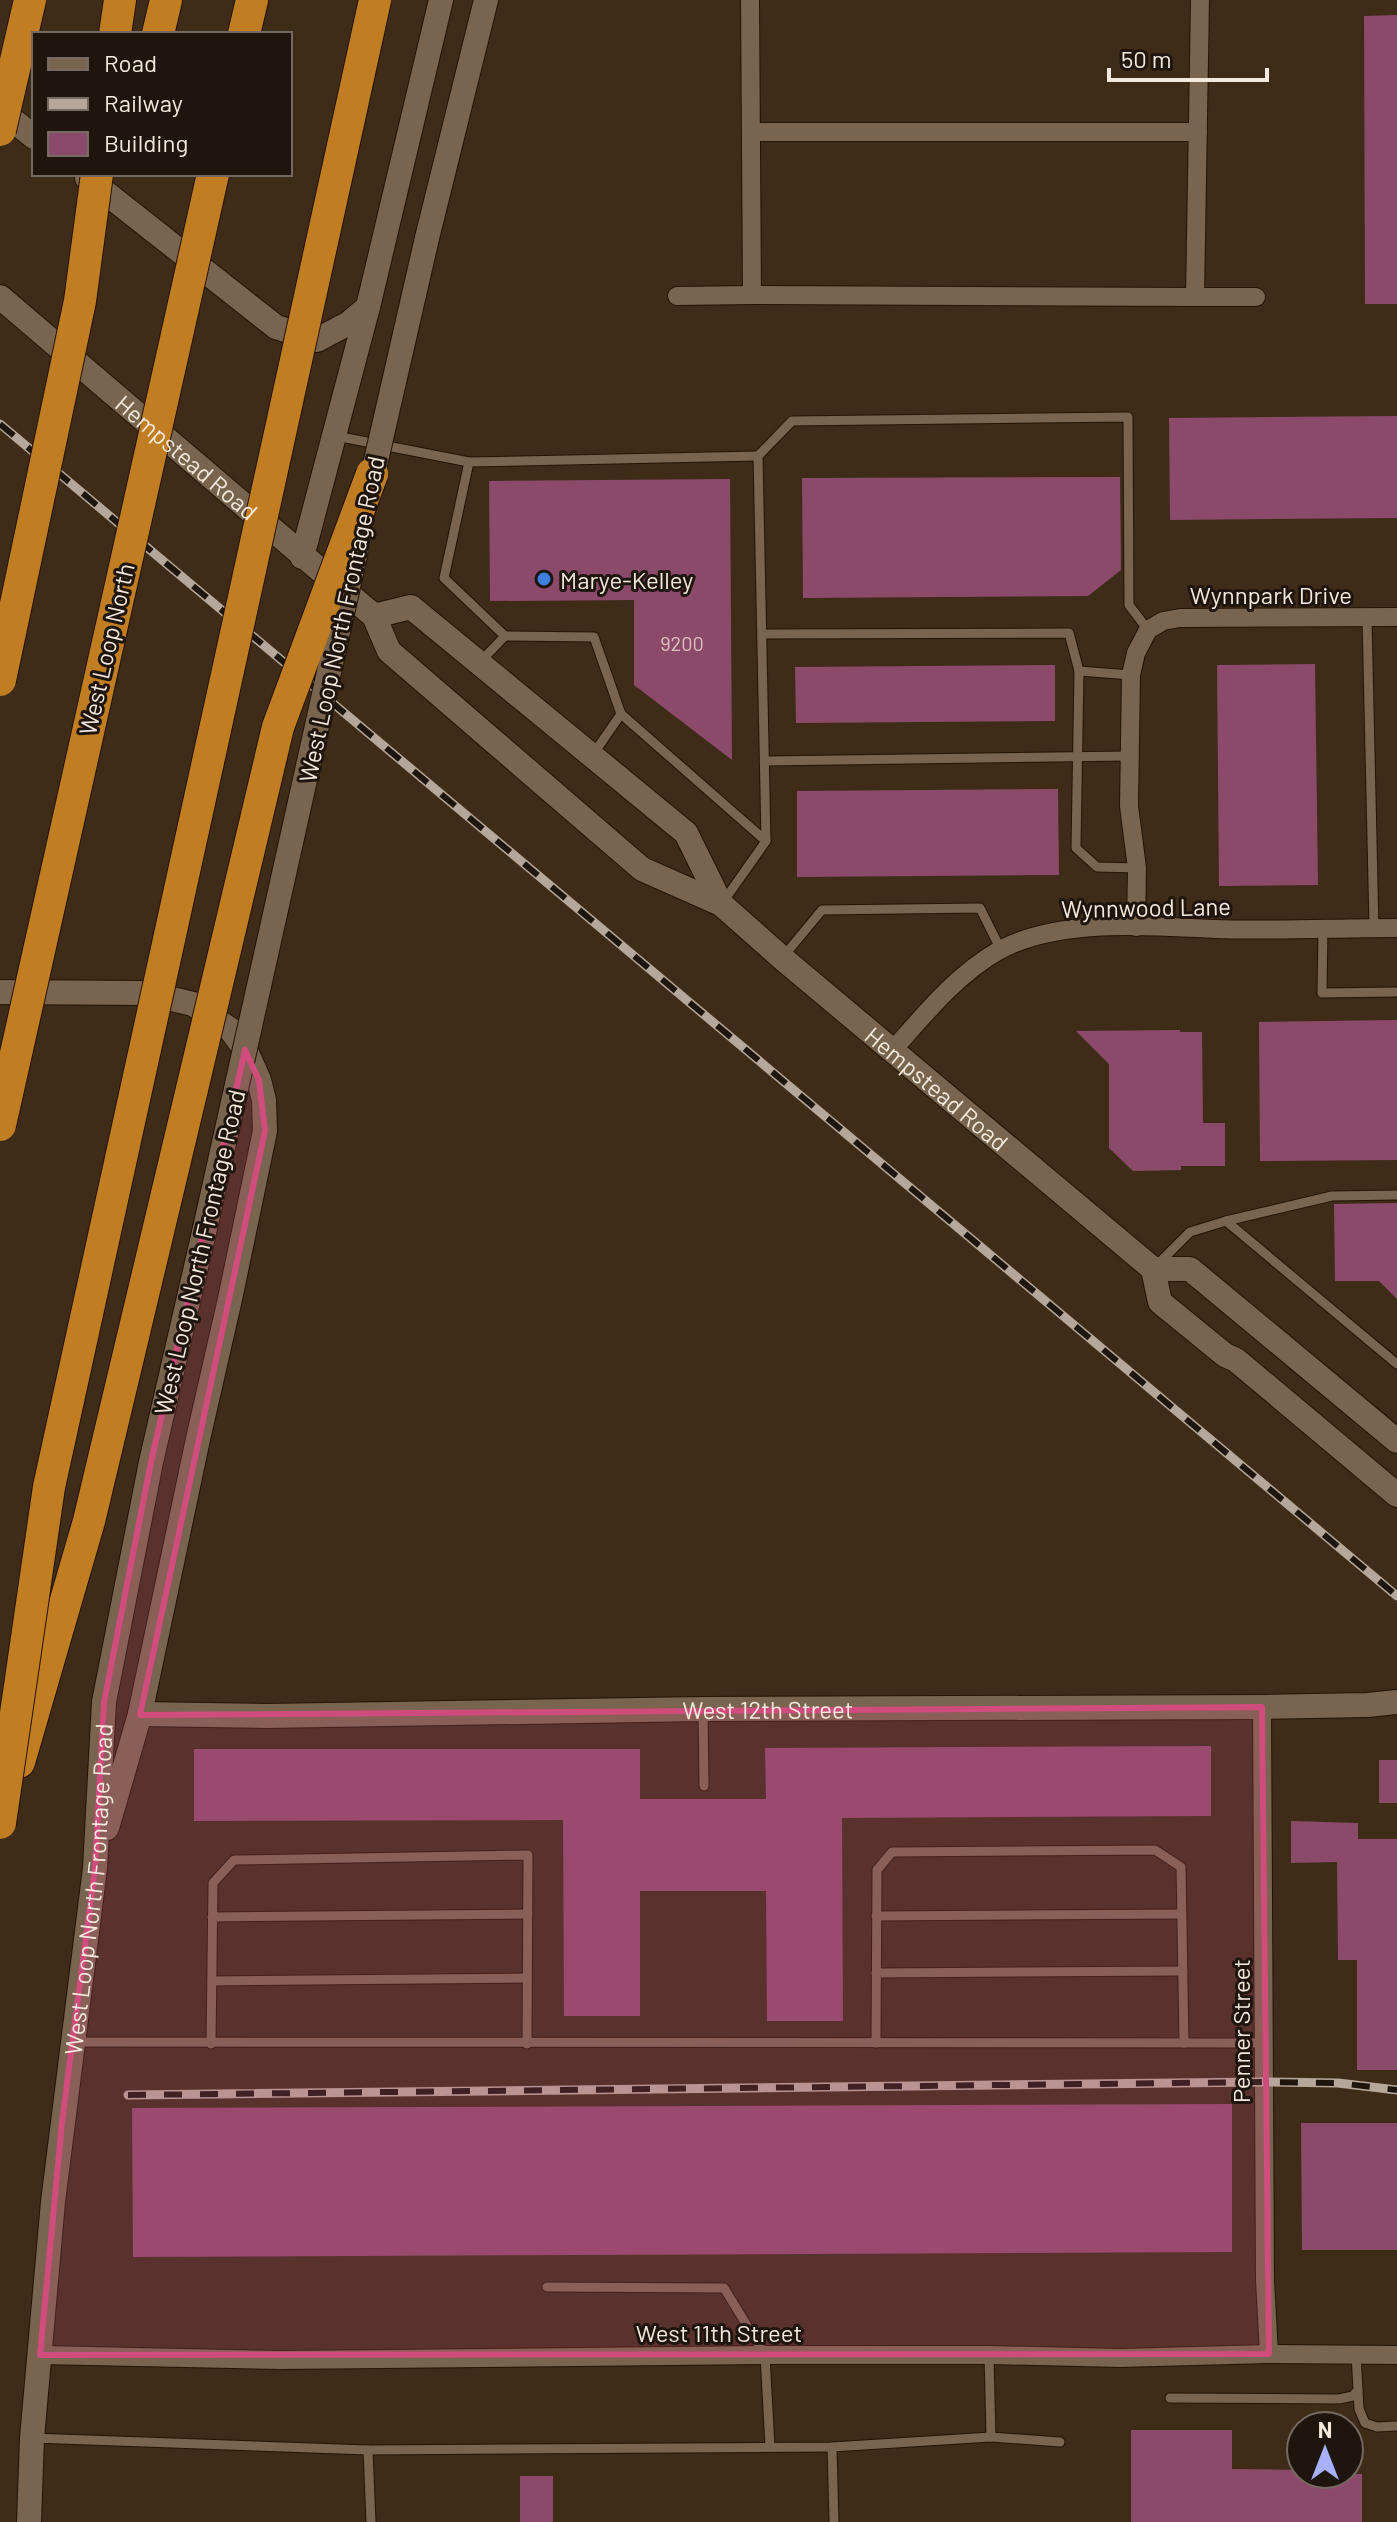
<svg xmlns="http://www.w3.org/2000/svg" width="1397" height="2522" font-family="Barlow,sans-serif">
<rect width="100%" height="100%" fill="#3e2c19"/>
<g fill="#8c4a6b">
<path d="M1397,15V304H1365L1364,16Z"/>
<path d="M1397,416V518L1170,520L1169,418Z"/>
<path d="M1120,477L1121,570L1088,596L803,598L802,478Z"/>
<path d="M730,479L732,760L634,685V600L490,601L489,481Z"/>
<path d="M1315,664L1318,885L1219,886L1217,665Z"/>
<path d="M1055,665V721L796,723L795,667Z"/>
<path d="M1058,789L1059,875L797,877V791Z"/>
<path d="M1397,1020V1160L1260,1161L1259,1022Z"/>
<path d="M1180,1030V1032H1202L1203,1123H1225V1166H1181V1170L1133,1171L1109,1148V1064L1076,1031Z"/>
<path d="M1397,1203V1299L1379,1281H1335L1334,1204Z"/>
<path d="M1211,1746V1816L842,1818L843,2021H767L766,1891H640V2016H564L563,1820L194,1821V1749H640V1799H766L765,1748Z"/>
<rect x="1379" y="1760" width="18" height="43"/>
<path d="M1291,1821L1358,1823V1839H1397V2070H1357V1960H1338L1337,1862L1291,1863Z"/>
<path d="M1232,2104V2252L133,2257L132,2108Z"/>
<path d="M1301,2123H1397V2250H1302Z"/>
<path d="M1131,2430H1232V2469L1301,2470V2474H1362V2522H1131Z"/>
<rect x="520" y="2476" width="33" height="46"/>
</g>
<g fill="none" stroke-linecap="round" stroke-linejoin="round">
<defs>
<g id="lane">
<path d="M336,436L469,462L758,456"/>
<path d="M469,462L444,578L505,636L594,637L621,714L766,841"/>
<path d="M1367,618L1374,928"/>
<path d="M763,634L1069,633L1079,671L1076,848L1097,867L1137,868"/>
<path d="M481,661L505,636"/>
<path d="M1079,671L1131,675"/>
<path d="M594,753L621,714"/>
<path d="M765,761L1129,756"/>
<path d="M723,902L766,841L758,456L792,421L1128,417L1129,605L1148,630"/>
<path d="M1323,928L1322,993L1397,992"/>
<path d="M783,957L822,910L980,908L1001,950"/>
<path d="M1226,1221L1332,1196L1397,1195"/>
<path d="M1158,1264L1190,1232L1226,1221L1397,1364"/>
<path d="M703,1709L704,1786"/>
<path d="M876,1916L1182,1914"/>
<path d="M212,1917L528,1914"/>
<path d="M876,1973L1183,1971"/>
<path d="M212,1981L527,1978"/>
<path d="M75,2042L1264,2043"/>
<path d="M876,2043L877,1870L892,1852L1155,1850L1181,1867L1184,2043"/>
<path d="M211,2044L213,1883L234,1860L528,1855L527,2044"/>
<path d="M547,2287L724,2288L765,2355L770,2447"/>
<path d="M989,2355L991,2437"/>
<path d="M1358,2390L1359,2409L1365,2423L1377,2427L1397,2426"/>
<path d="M1170,2398L1339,2399L1353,2396L1358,2390L1356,2354"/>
<path d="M32,2438L368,2450L832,2447L991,2437L1060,2442"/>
<path d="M832,2447L834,2522"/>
<path d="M368,2450L371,2522"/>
</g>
<g id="street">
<path d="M750,0L752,295L1195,297L1200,0"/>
<path d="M751,132H1198"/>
<path d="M677,296L752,295"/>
<path d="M1195,297H1256"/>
<path d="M1136,927L1137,868L1129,806L1131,675L1136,653L1148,630L1163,621L1180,618L1397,617"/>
<path d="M892,1051C925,1014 955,976 998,951C1058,918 1148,926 1214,929C1275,931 1336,928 1397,928"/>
<path d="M1262,1707L1265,2280L1269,2354"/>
<path d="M40,2355L280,2360L765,2355H989L1120,2358L1269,2354L1397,2355"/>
</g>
<g id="secondary">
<path d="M0,110L34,137"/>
<path d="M87,178L276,327L317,340L349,323L368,307"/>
<path d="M427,238L486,0"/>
<path id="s1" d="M0,297L374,616L389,651L642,869L721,904L782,958L1153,1269L1160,1302L1225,1355L1236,1360L1397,1495"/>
<path d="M302,557L368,307L441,0"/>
<path d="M374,616L411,607L686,833L721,904"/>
<path d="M0,992L147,993L193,1004L231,1030L246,1051L259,1080L264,1100L265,1131L230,1299L198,1439L140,1714L107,1828"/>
<path d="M1153,1269H1190L1397,1441"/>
<path id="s2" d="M140,1714L266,1716L703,1709L1262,1707L1368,1705L1397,1702"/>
<path id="s3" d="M29,2522L32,2438L53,2202L95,1868L104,1702L151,1462L205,1228"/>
</g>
<g id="highway">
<path d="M115,34L120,0"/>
<path d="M158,34L166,0"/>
<path d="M244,34L252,0"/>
<path d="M19,1762L89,1521L192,1089"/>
</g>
</defs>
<use href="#lane" stroke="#241403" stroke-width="11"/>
<use href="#street" stroke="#241403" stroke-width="20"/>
<use href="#secondary" stroke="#241403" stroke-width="26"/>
<use href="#highway" stroke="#241403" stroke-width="34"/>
<use href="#lane" stroke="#78644f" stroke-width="9"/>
<use href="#street" stroke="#78644f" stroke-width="18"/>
<use href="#secondary" stroke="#78644f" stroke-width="24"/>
<use href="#highway" stroke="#c07d22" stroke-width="32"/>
<defs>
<g id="rail">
<path d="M0,424L1397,1596"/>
<path d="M128,2095L1264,2082L1338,2083L1397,2090"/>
</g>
</defs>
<use href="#rail" stroke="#b5a799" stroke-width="9"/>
<use href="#rail" stroke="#1e160e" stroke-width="6" stroke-dasharray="18" stroke-linecap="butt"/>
<defs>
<g id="secondary-bridge">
<path d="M369,491L427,238"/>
<path d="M205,1228L356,551"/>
</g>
<g id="highway-bridge">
<path d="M0,130L30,0"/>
<path d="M0,680L80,301L97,174"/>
<path d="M192,1089L278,727L372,474"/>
<path d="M0,1125L213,174"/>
<path d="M0,1823L49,1487L375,0"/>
</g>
</defs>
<use href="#secondary-bridge" stroke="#241403" stroke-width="26" stroke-linecap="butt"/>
<use href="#highway-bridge" stroke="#241403" stroke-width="34" stroke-linecap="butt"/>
<use href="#secondary-bridge" stroke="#78644f" stroke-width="24"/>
<use href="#highway-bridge" stroke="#c07d22" stroke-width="32"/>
</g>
<path fill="#cf4c7c" fill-opacity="0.2" stroke="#cf4c7c" stroke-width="6" stroke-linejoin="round" d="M245,1050L259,1080L265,1131L140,1715L1262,1707L1269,2354L40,2355L62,2122L95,1868L104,1702L151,1462Z"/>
<circle fill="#3f7fe0" stroke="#1e160e" stroke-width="3" cx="544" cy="579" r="8"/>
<g text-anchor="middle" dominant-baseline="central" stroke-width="6" stroke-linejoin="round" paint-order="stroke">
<g font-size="20" fill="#dbc1c0">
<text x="682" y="643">9200</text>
</g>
<g font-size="24" fill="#f5e9dd" stroke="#1e160e">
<text stroke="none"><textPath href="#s1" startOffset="246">Hempstead Road</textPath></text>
<text x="1271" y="594">Wynnpark Drive</text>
<text transform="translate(341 619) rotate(-78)">West Loop North Frontage Road</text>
<text transform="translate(106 649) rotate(-77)">West Loop North</text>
<text transform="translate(1146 907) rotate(-1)">Wynnwood Lane</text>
<text stroke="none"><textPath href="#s1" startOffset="1234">Hempstead Road</textPath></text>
<text transform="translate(199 1252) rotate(-77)">West Loop North Frontage Road</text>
<text stroke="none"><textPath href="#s2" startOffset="628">West 12th Street</textPath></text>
<text stroke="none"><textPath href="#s3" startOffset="636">West Loop North Frontage Road</textPath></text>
<text transform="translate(1240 2031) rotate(-90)">Penner Street</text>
<text x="719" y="2332">West 11th Street</text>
</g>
<g font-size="24" fill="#f5e9dd" stroke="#1e160e" text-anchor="start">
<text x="560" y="579">Marye-Kelley</text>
</g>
</g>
<rect x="32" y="32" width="260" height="144" fill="#1e160e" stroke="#746a61" stroke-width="2"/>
<rect x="48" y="58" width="40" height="12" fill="#78644f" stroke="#746a61" stroke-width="2"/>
<text x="104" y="72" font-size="24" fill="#f5e9dd">Road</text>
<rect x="48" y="98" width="40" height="12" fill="#b5a799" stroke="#746a61" stroke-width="2"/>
<text x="104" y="112" font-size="24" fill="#f5e9dd">Railway</text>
<rect x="48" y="132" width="40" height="24" fill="#8c4a6b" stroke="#746a61" stroke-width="2"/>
<text x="104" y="152" font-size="24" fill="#f5e9dd">Building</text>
<g transform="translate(1325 2450)"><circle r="38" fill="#1e160e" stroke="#746a61" stroke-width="2"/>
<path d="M0-6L14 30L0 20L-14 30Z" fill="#a8b0fc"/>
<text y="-12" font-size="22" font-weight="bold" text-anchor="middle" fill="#f5e9dd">N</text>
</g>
<path d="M1109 68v12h158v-12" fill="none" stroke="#f5e9dd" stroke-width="4"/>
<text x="1121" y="68" font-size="24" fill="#f5e9dd" stroke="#1e160e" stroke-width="6" paint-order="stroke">50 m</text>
</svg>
